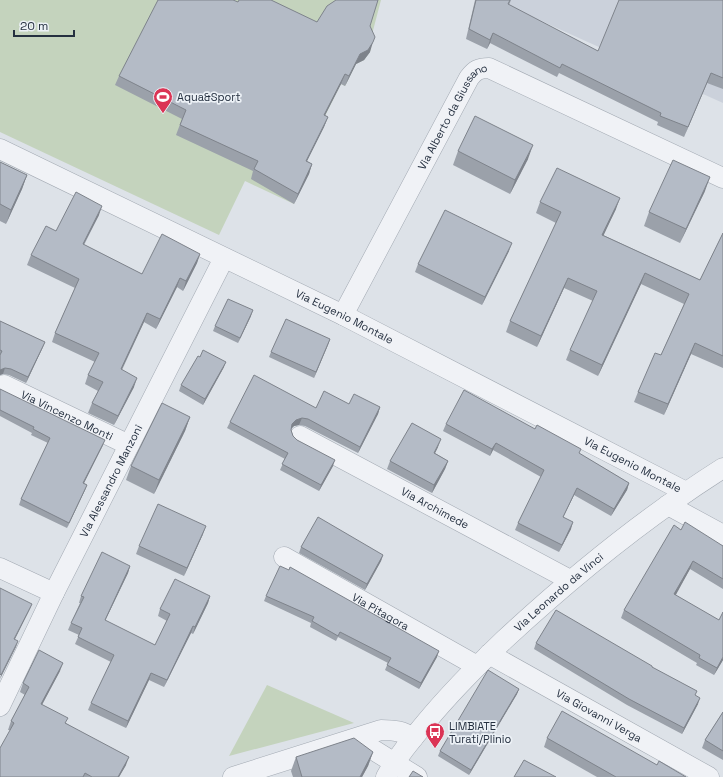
<svg xmlns="http://www.w3.org/2000/svg" width="723" height="777" font-family="'Space Grotesk',sans-serif">
<rect width="100%" height="100%" fill="#dde2e8"/>
<path fill="#cbd1db" d="M494,0H723V103L508,6Z"/>
<g fill="#c4d3bd">
<path d="M0,0H381L370,42L371,47L370,52L364,60L356,64L345,86L341,84L321,124L302,170L294,204L245,181L219,235L0,132Z"/>
<path d="M267,685L354,723L229,756Z"/>
</g>
<g fill="none" stroke-linecap="round" stroke-linejoin="round">
<defs>
<g id="street">
<path id="s1" d="M0,149L343,315L686,492"/>
<path id="s2" d="M343,315L469,78C475,70 479,68 489,68L723,178"/>
<path id="s3" d="M4,385L129,445"/>
<path id="s4" d="M300,436L570,580"/>
<path d="M668,505L723,535"/>
<path id="s5" d="M284,557L477,666"/>
<path d="M0,568L54,593"/>
<path id="s6" d="M489,654L709,777"/>
<path id="s7" d="M0,706L54,593L224,258"/>
<path d="M354,740L372,749L417,777"/>
<path d="M233,777L381,730C394,730 403,731 413,738"/>
<path id="s8" d="M386,777C397,757 412,739 427,721C451,692 477,666 504,640C572,577 644,518 723,468"/>
</g>
</defs>
<use href="#street" stroke="#a2a9b2" stroke-width="21"/>
<use href="#street" stroke="#f0f2f6" stroke-width="20"/>
</g>
<g fill="#9ba1aa">
<path d="M475,0H511L509,5L598,51L723,0V89L707,83L684,137L657,125L658,122L559,73L557,77L490,43L487,49L466,39Z"/>
<path d="M238,2L317,22L370,26V52L364,60L356,64L345,86L341,84L325,115L328,117L324,127L307,161L312,164L309,174L294,204L251,179L253,171L176,135L182,119L115,85L119,76Z"/>
<path d="M458,151L528,159L510,194L453,165Z"/>
<path d="M0,162L27,175L22,189L6,224L0,221Z"/>
<path d="M705,191L680,243L644,226L649,212Z"/>
<path d="M540,202L616,209L603,235L700,280L723,233V368L691,354L664,415L634,402L638,392L661,355L684,304L641,284L598,376L566,360L570,350L593,301L564,288L537,347L506,332L510,321L556,223L536,213Z"/>
<path d="M99,215L84,245L142,274L200,254L197,263L183,291L177,287L156,329L144,322L122,370L134,387L114,425L88,413L92,403L98,391L85,384L88,375L95,362L52,342L55,333L75,288L27,265L31,255L56,231Z"/>
<path d="M509,251L482,305L415,272L418,264Z"/>
<path d="M251,316L238,343L213,331L215,326Z"/>
<path d="M0,321L45,342L26,383L9,375L3,374L0,375Z"/>
<path d="M330,339L314,378L269,357L271,352Z"/>
<path d="M224,367L203,405L179,391L181,385Z"/>
<path d="M0,389L103,445L84,483L87,485L85,490L67,528L19,505L21,499L48,443L31,435L32,433L0,416Z"/>
<path d="M349,404L380,407L378,414L358,453L305,426L299,425L294,426L291,429L293,436L297,440L333,466L319,491L280,470L285,459L227,428L230,422L316,408Z"/>
<path d="M190,417L185,431L154,494L126,480L131,466Z"/>
<path d="M446,424L580,454L629,483L627,490L611,516L574,495L563,517L571,529L559,552L515,530L518,523L541,477L493,450L490,456L443,431Z"/>
<path d="M438,447L435,453L448,461L445,469L432,493L387,469L390,461Z"/>
<path d="M681,530L723,546V589L690,569L675,595L723,660L714,675L696,665L697,663L621,618L624,610Z"/>
<path d="M203,534L184,576L136,554L139,546Z"/>
<path d="M301,547L383,555L381,561L365,590L299,553Z"/>
<path d="M130,566L128,573L105,621L155,645L167,621L158,616L160,609L210,596L208,603L193,634L191,633L164,687L149,680L126,728L88,710L91,703L111,662L75,644L79,635L68,630L71,623L80,603H79L81,596Z"/>
<path d="M266,596L437,657L419,689L385,670L388,663L338,637L336,641L310,627L311,623L264,601Z"/>
<path d="M536,643L652,667L698,704L682,734L627,705L534,649Z"/>
<path d="M60,671L42,705L66,723L126,765L119,777H0L10,730H8L11,721L25,695L20,692L23,683Z"/>
<path d="M519,689L517,694L469,775L438,756L440,751Z"/>
<path d="M723,712V760L702,748L705,740Z"/>
<path d="M547,738L657,765L686,777H597L544,747Z"/>
<path d="M373,752L368,766L362,777H293L291,771L296,757Z"/>
</g>
<g fill="#7e838b">
<path d="M493,33L490,43L487,49L490,40Z"/>
<path d="M373,42L370,52L364,60L356,64L345,86L349,76L360,54Z"/>
<path d="M711,73L707,83L684,137L688,127Z"/>
<path d="M345,74L341,84L320,125L324,115Z"/>
<path d="M328,117L324,127L302,171L306,161Z"/>
<path d="M533,145L528,159L510,194L515,180Z"/>
<path d="M312,164L309,174L294,204L298,194Z"/>
<path d="M27,175L22,189L6,224L11,210Z"/>
<path d="M710,177L705,191L680,243L686,229Z"/>
<path d="M620,198L616,209L599,245L602,235Z"/>
<path d="M102,206L99,215L79,253L83,244Z"/>
<path d="M512,243L509,251L482,305L485,297Z"/>
<path d="M200,254L197,263L183,291L186,281Z"/>
<path d="M645,273L641,284L598,376L602,365Z"/>
<path d="M180,278L177,287L156,329L160,319Z"/>
<path d="M568,278L564,288L537,347L541,336Z"/>
<path d="M253,310L251,316L238,343L240,338Z"/>
<path d="M147,313L144,322L117,379L121,369Z"/>
<path d="M330,339L328,345L314,378L316,372Z"/>
<path d="M45,342L43,347L26,383L28,377Z"/>
<path d="M695,343L691,354L664,415L668,404Z"/>
<path d="M226,362L224,367L203,405L205,399Z"/>
<path d="M5,368L3,374L0,375V370Z"/>
<path d="M137,378L134,387L114,425L118,416Z"/>
<path d="M380,407L378,414L358,453L360,447Z"/>
<path d="M190,417L185,431L154,494L159,480Z"/>
<path d="M302,418L299,425L294,426L290,430L292,424L296,420Z"/>
<path d="M441,439L438,447L431,461L434,453Z"/>
<path d="M105,440L103,445L81,489L83,483Z"/>
<path d="M496,443L493,450L490,456L492,449Z"/>
<path d="M335,460L333,466L319,491L321,485Z"/>
<path d="M448,461L445,469L432,493L434,485Z"/>
<path d="M629,483L627,490L611,516L614,509Z"/>
<path d="M87,485L85,490L67,528L69,523Z"/>
<path d="M577,488L574,495L560,524L563,517Z"/>
<path d="M573,522L571,529L559,552L562,545Z"/>
<path d="M206,526L203,534L184,576L187,568Z"/>
<path d="M383,555L381,561L365,590L367,584Z"/>
<path d="M693,561L690,569L672,602L674,594Z"/>
<path d="M130,566L128,573L102,627L105,620Z"/>
<path d="M210,596L208,603L193,634L195,627Z"/>
<path d="M32,604L30,609L12,645L14,639Z"/>
<path d="M193,626L191,633L164,687L167,680Z"/>
<path d="M18,641L16,647L0,679L1,675Z"/>
<path d="M439,651L437,657L419,689L421,683Z"/>
<path d="M723,657V660L714,675L717,668Z"/>
<path d="M63,663L60,671L38,712L41,704Z"/>
<path d="M151,673L149,680L126,728L128,721Z"/>
<path d="M519,689L517,694L469,775L471,770Z"/>
<path d="M700,698L698,704L682,734L684,728Z"/>
<path d="M373,752L368,766L362,777H360Z"/>
<path d="M129,757L126,765L119,777H118Z"/>
</g>
<g fill="#b4bbc6" stroke="#7e838b">
<path d="M158,0H233L238,2L239,0H271L317,22L327,6L336,0H378L370,26L375,37L373,42L368,50L360,54L349,76L345,74L324,115L328,117L306,161L312,164L298,194L254,169L258,161L180,125L186,110L119,76Z"/>
<path d="M476,0H510L508,4L598,51L619,0H723V78L711,73L688,127L660,116L661,113L562,64L560,68L493,33L490,40L469,29Z"/>
<path d="M475,116L533,145L515,180L458,151Z"/>
<path d="M673,160L710,177L686,229L649,212Z"/>
<path d="M0,162L27,175L11,210L0,204Z"/>
<path d="M557,168L620,198L602,235L700,280L723,233V356L695,343L668,404L638,392L655,353L661,355L689,294L645,273L602,365L570,350L597,291L568,278L541,336L510,321L561,212L540,202Z"/>
<path d="M76,192L102,206L83,244L142,274L162,234L200,254L186,281L180,278L160,319L147,313L121,369L137,378L118,416L92,403L103,382L88,375L99,353L55,333L79,279L31,255L46,226L56,231Z"/>
<path d="M445,210L512,243L485,297L418,264Z"/>
<path d="M228,299L253,310L240,338L215,326Z"/>
<path d="M286,319L330,339L316,372L271,352Z"/>
<path d="M0,321L45,342L28,377L11,369L5,368L0,370V355L2,351L0,350Z"/>
<path d="M203,350L226,362L205,399L181,385L198,356L200,357Z"/>
<path d="M254,375L316,408L324,391L349,404L354,394L380,407L360,447L308,419L302,418L296,420L292,424L291,430L293,436L297,440L335,460L321,485L282,464L288,453L230,422Z"/>
<path d="M0,389L105,440L83,483L87,485L69,523L21,499L50,438L33,429L34,427L0,410Z"/>
<path d="M464,390L535,429L537,425L581,449L579,453L629,483L614,509L577,488L563,517L573,522L562,545L518,523L544,470L496,443L492,449L446,424Z"/>
<path d="M162,403L190,417L159,480L131,466Z"/>
<path d="M412,423L441,439L434,453L448,461L434,485L390,461Z"/>
<path d="M158,504L206,526L187,568L139,546Z"/>
<path d="M318,517L383,555L367,584L301,547Z"/>
<path d="M685,522L723,546V579L693,561L674,594L719,620L723,612V657L717,668L699,658L700,655L624,610L674,525L681,530Z"/>
<path d="M102,552L130,566L105,620L155,645L170,614L160,609L175,579L210,596L195,627L193,626L167,680L151,673L128,721L91,703L114,655L78,637L82,628L71,623L84,597L81,596Z"/>
<path d="M280,566L289,570L290,567L439,651L421,683L387,665L391,658L340,632L338,636L312,621L314,617L266,596Z"/>
<path d="M0,588L32,604L14,639L18,641L1,675L0,674Z"/>
<path d="M556,610L652,666V667L697,691L695,695L700,698L684,728L629,699L536,643Z"/>
<path d="M39,650L63,663L41,704L68,718L65,723L129,757L118,777H92L85,773L83,777H0V748L14,723L11,721L29,687L23,683Z"/>
<path d="M488,670L519,689L471,770L440,751Z"/>
<path d="M562,711L657,765L659,761L686,777H616L547,738Z"/>
<path d="M723,712V751L705,740Z"/>
<path d="M354,738L373,752L360,777H302L296,757Z"/>
<path d="M524,760L556,777H514Z"/>
<path d="M413,771L423,777H409Z"/>
</g>
<defs>
<symbol id="stadium-pin" viewBox="-11 -11 22 30"><path d="M0 17L-7.5 6A9.5 9.5 0 1 1 7.5 6Z" fill="#db3455" stroke="#ecf1f6"/><path d="M0-5a6.5 5 0 1 0 0 10a6.5 5 0 1 0 0-10ZM-3.5-1.8h7v3.6h-7Z" fill="#fff"/></symbol>
<symbol id="bus-pin" viewBox="-11 -11 22 30"><path d="M0 17L-7.5 6A9.5 9.5 0 1 1 7.5 6Z" fill="#db3455" stroke="#ecf1f6"/><path d="M-5-6H5V4H4V6H2V4H-2V6H-4V4H-5ZM-3.5-4V0h7V-4ZM-3.5 1.2v1.5H-2V1.2ZM2 1.2v1.5H3.5V1.2Z" fill="#fff"/></symbol>
</defs>
<g fill-rule="evenodd">
<use href="#stadium-pin" x="152" y="86" width="22" height="30"/>
<use href="#bus-pin" x="424" y="721" width="22" height="30"/>
</g>
<g text-anchor="middle" dominant-baseline="central" stroke-width="3.5" stroke-linejoin="round" paint-order="stroke">
<g font-size="11" fill="#253040" stroke="#ecf1f6" text-anchor="start">
<text x="177" y="97">Aqua&amp;Sport</text>
<text x="449" y="726">LIMBIATE<tspan x="449" dy="13">Turati/Plinio</tspan></text>
</g>
<g font-size="11" fill="#253040" stroke="#ecf1f6">
<text stroke="none"><textPath href="#s2" startOffset="228">Via Alberto da Giussano</textPath></text>
<text stroke="none"><textPath href="#s1" startOffset="383">Via Eugenio Montale</textPath></text>
<text stroke="none"><textPath href="#s3" startOffset="70">Via Vincenzo Monti</textPath></text>
<text stroke="none"><textPath href="#s1" startOffset="707">Via Eugenio Montale</textPath></text>
<text stroke="none"><textPath href="#s7" startOffset="251">Via Alessandro Manzoni</textPath></text>
<text stroke="none"><textPath href="#s4" startOffset="153">Via Archimede</textPath></text>
<text stroke="none"><textPath href="#s8" startOffset="254">Via Leonardo da Vinci</textPath></text>
<text stroke="none"><textPath href="#s5" startOffset="111">Via Pitagora</textPath></text>
<text stroke="none"><textPath href="#s6" startOffset="126">Via Giovanni Verga</textPath></text>
</g>
</g>
<path d="M14 30v6h60v-6" fill="none" stroke="#253040" stroke-width="2"/>
<text x="20" y="30" font-size="12" fill="#253040" stroke="#ecf1f6" stroke-width="3" paint-order="stroke">20 m</text>
</svg>
